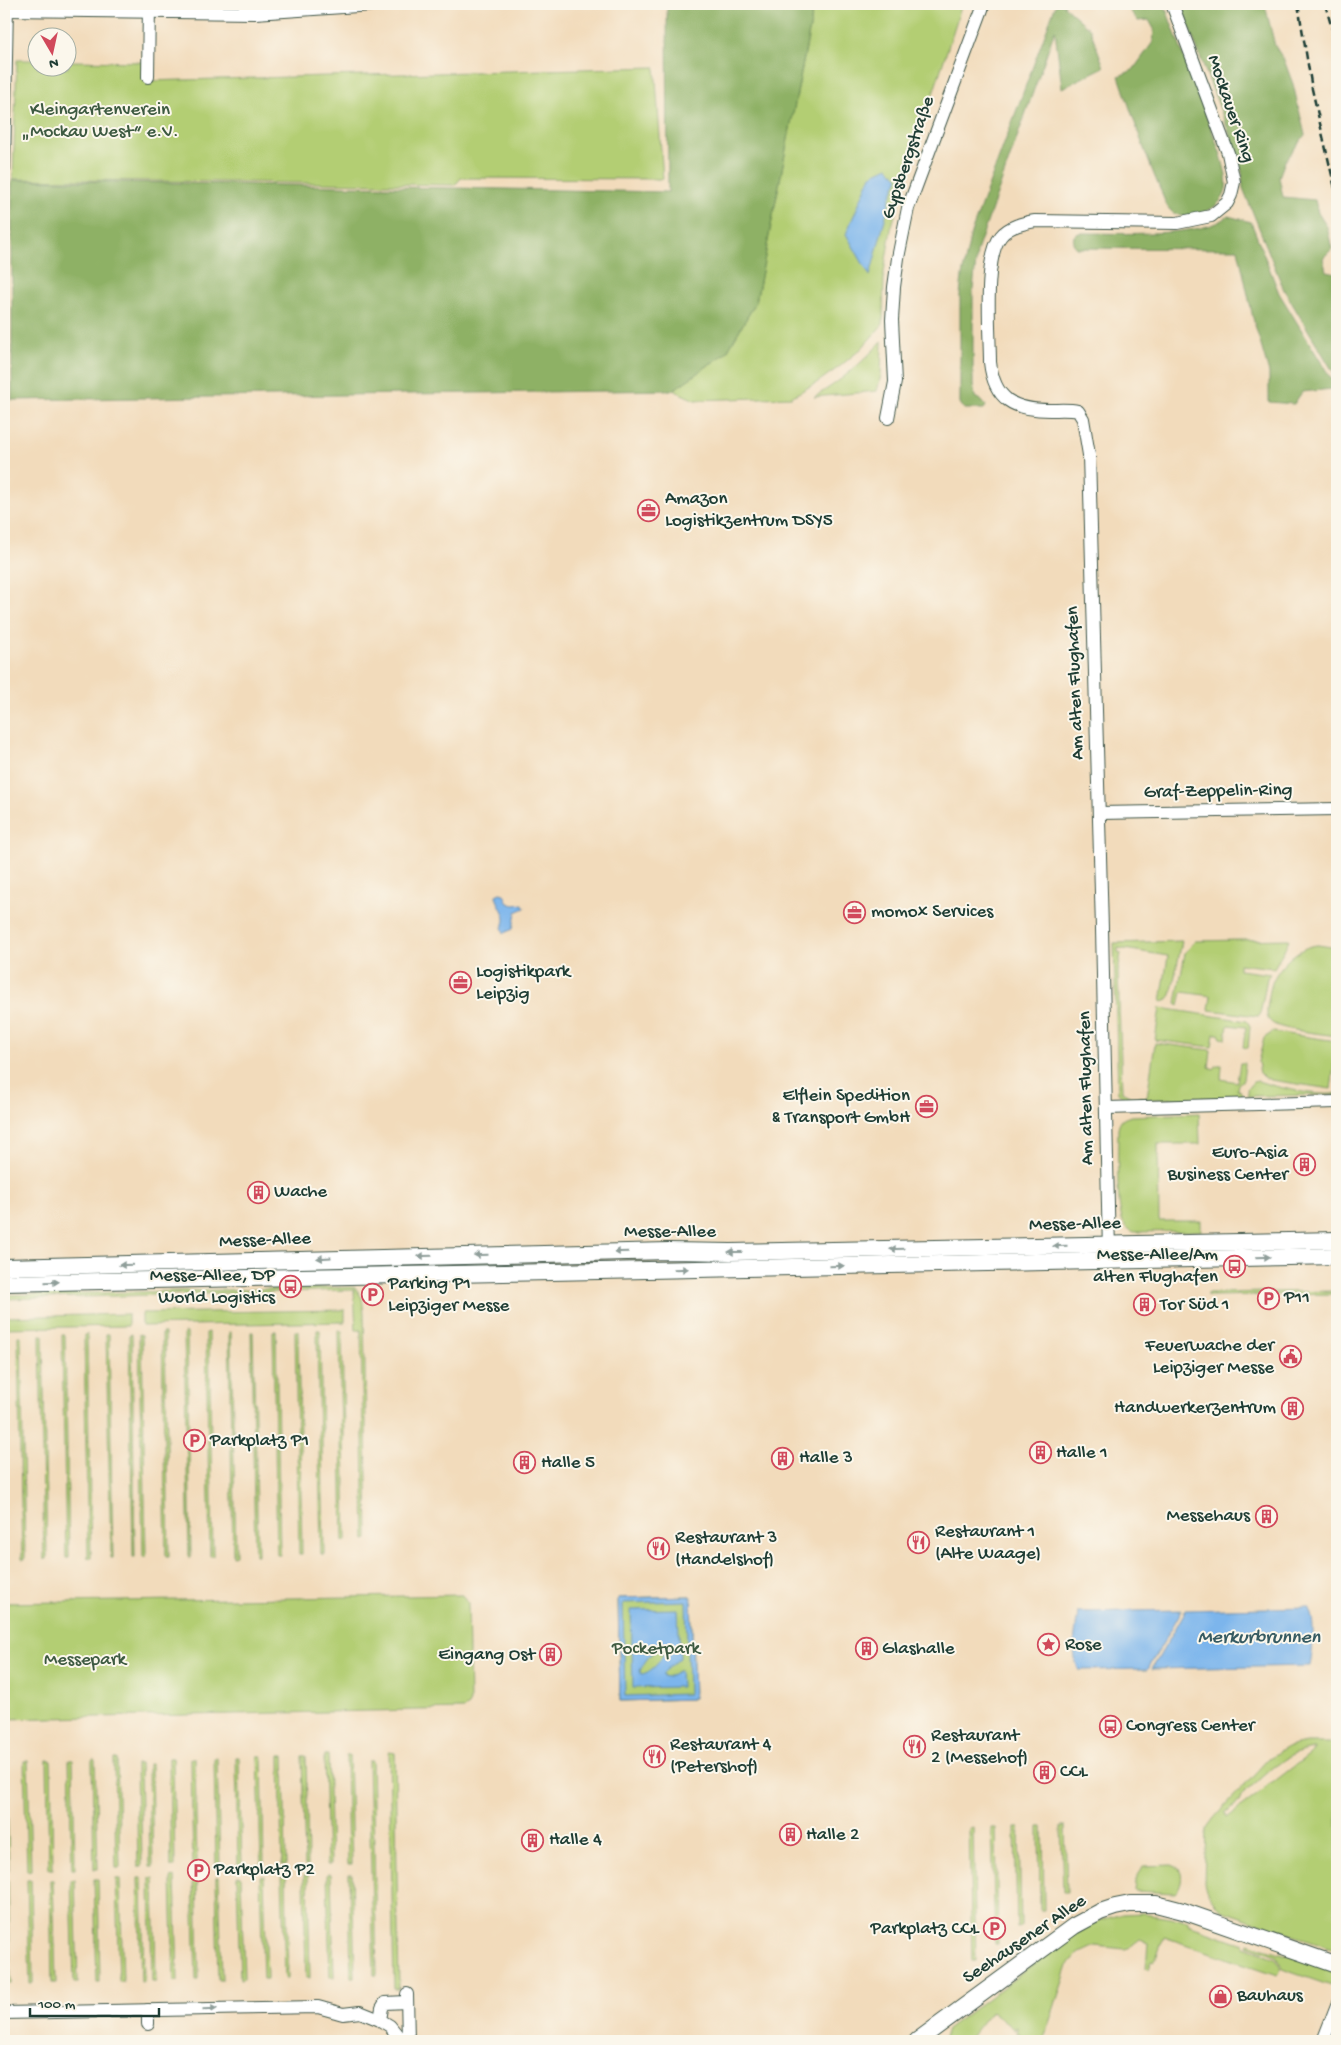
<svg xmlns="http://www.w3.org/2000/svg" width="1341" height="2045" font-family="'Gochi Hand',sans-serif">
<rect width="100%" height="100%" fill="#fbf7ec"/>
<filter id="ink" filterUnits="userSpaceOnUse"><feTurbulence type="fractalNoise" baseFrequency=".02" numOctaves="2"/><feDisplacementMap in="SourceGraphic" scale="10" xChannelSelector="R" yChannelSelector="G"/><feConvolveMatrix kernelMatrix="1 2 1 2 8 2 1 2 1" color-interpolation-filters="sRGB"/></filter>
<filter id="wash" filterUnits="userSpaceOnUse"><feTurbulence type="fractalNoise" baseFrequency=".0096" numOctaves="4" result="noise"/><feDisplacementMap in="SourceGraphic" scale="20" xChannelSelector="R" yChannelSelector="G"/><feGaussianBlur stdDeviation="1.12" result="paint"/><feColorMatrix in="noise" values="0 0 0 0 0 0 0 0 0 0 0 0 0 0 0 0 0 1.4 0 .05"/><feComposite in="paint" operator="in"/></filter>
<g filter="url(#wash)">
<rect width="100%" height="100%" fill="#f2dbbb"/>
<g fill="#b3ce73" stroke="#698654" fill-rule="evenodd">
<path d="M813,4H962L909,168L891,229L884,272L883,324L861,349L839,367L818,382L791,397L695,400L673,390L726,353L756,302L811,22Z"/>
<path d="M17,60H37L38,68H68V61L145,62L146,81L655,67L663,179L461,178L455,185L13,179Z"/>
<path d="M882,341L881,375L877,391L814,397C840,382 862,363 882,341Z"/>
<path d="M1289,939L1284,951L1274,968L1239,964V970L1270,974L1267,978L1260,1015L1258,1016L1209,1010L1211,996L1182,992L1179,1005L1176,1003L1185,953L1195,941Z"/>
<path d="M1182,941L1171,995L1166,1001L1161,1002L1168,956L1118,948V952L1121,953L1118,972L1122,1092L1131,1097H1147L1155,1043L1211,1050L1209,1067L1214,1069L1217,1065H1222L1221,1079L1237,1082L1240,1063H1245L1243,1080L1238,1084L1237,1090L1240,1091L1242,1093L1240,1097L1125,1100L1118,1092L1114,943Z"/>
<path d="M1318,945L1337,948V1036C1324,1034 1281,1030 1272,1023C1265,1018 1267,1010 1268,1002C1269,996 1270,989 1272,983C1279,965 1299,946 1318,945Z"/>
<path d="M1160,1008L1247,1021L1250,1026L1248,1048L1243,1047L1246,1027L1228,1025L1226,1039L1221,1038L1219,1034H1214L1212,1047L1155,1040Z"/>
<path d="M1273,1032L1337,1041L1331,1089L1271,1080L1264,1077L1260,1073L1258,1062L1264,1038Z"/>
<path d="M1258,1081C1275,1087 1322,1098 1337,1093V1095L1248,1096L1247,1089L1253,1082Z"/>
<path d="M1199,1113L1200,1144H1158L1159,1221H1201V1231L1134,1232C1128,1229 1126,1227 1123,1222C1116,1205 1118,1149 1118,1129C1120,1120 1123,1118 1132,1116Z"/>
<path d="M355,1287L362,1298L364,1313L368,1539L365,1540L361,1330H356L354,1290L4,1299V1295Z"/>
<path d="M1337,1291V1294L1208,1296V1293Z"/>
<path d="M345,1310V1322L142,1326V1313Z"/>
<path d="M128,1314V1326L4,1328V1317Z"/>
<path d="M317,1330H320L324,1554H321Z"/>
<path d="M273,1331H276L280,1555H277Z"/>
<path d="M295,1331H298L302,1554H299Z"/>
<path d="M339,1331H342L346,1541H343Z"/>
<path d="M209,1332L213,1556H210L206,1333Z"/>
<path d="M229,1332H231L236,1555L233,1556Z"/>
<path d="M251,1332H253L258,1555H255Z"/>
<path d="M162,1333H165L169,1557H166Z"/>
<path d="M184,1333H187L191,1557H189Z"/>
<path d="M87,1334L91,1558H88L84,1335Z"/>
<path d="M106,1334H109L113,1558H111Z"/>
<path d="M132,1334L135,1557H133L129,1335Z"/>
<path d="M139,1334L142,1335L146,1557H143Z"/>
<path d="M40,1335H43L47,1559H44Z"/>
<path d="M62,1335H65L69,1558H66Z"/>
<path d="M18,1336H21L25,1559H22Z"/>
<path d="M463,1595L468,1603L470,1702L468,1706L464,1709L4,1719V1603Z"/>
<path d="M691,1596L694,1699L620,1701L618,1598Z"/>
<path d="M1306,1743H1337V1950L1226,1912C1214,1903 1207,1897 1204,1882L1206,1829L1214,1818L1269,1758L1287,1747ZM1315,1749V1750L1227,1818L1225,1813L1239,1802L1242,1795L1273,1767C1279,1765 1281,1761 1287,1758C1296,1753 1304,1750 1315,1749Z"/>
<path d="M389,1752L395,1753L399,1989H394V1987Z"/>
<path d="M324,1755H328L331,1864H327Z"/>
<path d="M346,1755H349L352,1864H348Z"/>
<path d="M258,1756H262L264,1866H261Z"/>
<path d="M280,1756H284L286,1865H282Z"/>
<path d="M302,1756H306L308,1865H305Z"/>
<path d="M236,1757H239L242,1866H238Z"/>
<path d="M169,1758H173L175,1867H171Z"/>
<path d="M191,1758H195L197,1867H193Z"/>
<path d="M214,1758H217L220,1867H216Z"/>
<path d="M95,1759L98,1869H94L92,1760Z"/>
<path d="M114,1759H117L120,1868H116Z"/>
<path d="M47,1760H51L53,1869H49Z"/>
<path d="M69,1760H73L75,1869H72Z"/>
<path d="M4,1761H6L9,1870H5Z"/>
<path d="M24,1761H28L31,1870L27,1871Z"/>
<path d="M368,1761H372L377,1975H374Z"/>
<path d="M136,1764H140L142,1867H138Z"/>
<path d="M148,1764H151L153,1867H150Z"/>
<path d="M1061,1826H1065L1067,1892H1063Z"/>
<path d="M1015,1827H1019L1021,1927L1017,1928Z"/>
<path d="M1039,1827H1043L1044,1910H1040Z"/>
<path d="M973,1828L976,1961H972L969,1829Z"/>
<path d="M992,1828H996L998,1944H995Z"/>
<path d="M1172,1865L1179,1868C1184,1875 1181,1887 1175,1893L1134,1891L1135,1882L1143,1866Z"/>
<path d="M327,1874H331L334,1977H330Z"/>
<path d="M349,1874H352L355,1977H351Z"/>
<path d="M282,1875H286L288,1978H285Z"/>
<path d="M304,1875H308L310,1978H306Z"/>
<path d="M237,1876H241L244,1979L240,1980Z"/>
<path d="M260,1876H264L267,1979H263Z"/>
<path d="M175,1877L178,1981H174L171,1878Z"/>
<path d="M193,1877H197L199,1980H196Z"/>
<path d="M216,1877H219L222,1980H218Z"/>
<path d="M138,1878H142L144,1982H141Z"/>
<path d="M150,1878H154L156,1982H152Z"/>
<path d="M94,1879H98L100,1982H97Z"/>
<path d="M116,1879H120L123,1982H119Z"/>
<path d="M27,1880H31L33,1983L30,1984Z"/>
<path d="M50,1880H53L56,1983H52Z"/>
<path d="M71,1880H75L78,1983H74Z"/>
<path d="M5,1881H8L11,1984H7Z"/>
<path d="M1143,1913L1171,1917L1188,1922V1925L1244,1944L1245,1947L1275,1958C1278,1964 1282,1969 1277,1975L1164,1937L1155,1961L1152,1960L1149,1969L1146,1968L1148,1943L1140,1940L1131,1947L1125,1949L1095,1946L1076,1955L1069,1963L1043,2041H1030L1017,2032V2027H1015V2030L991,2011L967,2041H943L947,2029L1070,1937L1101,1920L1122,1914Z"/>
<path d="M1249,1943L1337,1971V1988L1282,1969L1276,1955L1248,1945Z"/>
</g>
<g fill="#8eb165" stroke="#56774c">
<path d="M667,4H813L811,22L756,302L726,353L673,390L12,400V180L668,192Z"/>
<path d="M1056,4H1065L1064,6L1090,29L1104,67L1062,88L1055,30L977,251L973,290V385L975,397L982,401L986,406L984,409H964L960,403V295L962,276L971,233Z"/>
<path d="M1125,4H1164L1221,155C1224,167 1229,181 1225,193C1219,211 1184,225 1170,210C1165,205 1163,195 1160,189C1144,152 1132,114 1119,76L1133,70L1153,42L1154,29L1149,20L1138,21Z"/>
<path d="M1180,4L1265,5L1275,46L1284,60L1293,84L1305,135L1285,161L1279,177L1283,197L1315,200L1318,213L1327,227L1332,249L1323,258L1326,271L1337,273V378L1284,290L1243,188L1242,172L1238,156Z"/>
<path d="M1228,216L1251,222L1279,293L1335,385L1332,389L1302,392L1294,404L1269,402V373L1253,318L1238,249L1077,248L1073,243L1074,236L1079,233C1113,233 1206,238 1228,216Z"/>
</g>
<g fill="#7bb5ec" stroke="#4d7990" fill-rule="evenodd">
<path d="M888,167L899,178L891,196L870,276L846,234L871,175Z"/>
<path d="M500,893L504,894L508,903L514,905L523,904L525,908L516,912L513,929L504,933L502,927C511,917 497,906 496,895Z"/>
<path d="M691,1596L694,1699L620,1701L618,1598ZM686,1601L688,1694L625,1696L623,1603Z"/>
<path d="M1308,1607C1316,1619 1313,1652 1310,1666L1152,1669L1186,1610Z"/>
<path d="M678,1609L680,1658L663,1673V1676L667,1677L680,1670L681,1687L633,1688L631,1610ZM661,1647L664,1650C664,1659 650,1674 641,1674L640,1671C644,1662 651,1652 661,1647Z"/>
<path d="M1182,1610L1148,1669L1079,1670C1070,1654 1076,1630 1078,1612Z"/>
</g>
</g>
<g filter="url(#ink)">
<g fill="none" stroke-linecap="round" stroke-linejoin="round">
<defs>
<g id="minor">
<path d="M6,10L255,13L387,4"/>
<path d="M148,77L149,4"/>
<path d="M4,168L7,4"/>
<path d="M888,418L895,382L892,320L894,287L898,258L908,208L984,4"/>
<path d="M1099,813L1337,809"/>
<path d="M1106,1108L1337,1102"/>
<path d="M1109,1252L1102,929L1089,455L1083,419L1078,411C1069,409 1059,410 1050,410C1014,410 994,400 990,362C990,334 983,257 1001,236C1009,226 1023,223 1035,221L1177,223L1211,216L1227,203L1231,195L1234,182L1228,153L1172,4"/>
<path d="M407,1994L408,2041"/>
<path d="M148,2010V2024"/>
<path d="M4,2013L318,2007L343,2014L360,2012L380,2020"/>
<path d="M402,2041L390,2026L380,2020L382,2008L385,2003L407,2002"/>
<path d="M1323,2041L1337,2005"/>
</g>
<g id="major">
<path d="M4,1267L669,1251L731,1252L1337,1240"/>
<path d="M4,1283L1337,1256"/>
<path d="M917,2041L1074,1926L1100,1912L1115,1907L1130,1904H1156L1183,1911L1337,1965"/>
</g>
</defs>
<use href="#minor" stroke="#3f5548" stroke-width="14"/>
<use href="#major" stroke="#3f5548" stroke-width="18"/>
<use href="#minor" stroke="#fff" stroke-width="12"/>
<use href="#major" stroke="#fff" stroke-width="16"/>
<g stroke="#1f3d34" stroke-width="2.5" stroke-dasharray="8 4" stroke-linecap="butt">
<path d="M1298,4L1312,89L1337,197"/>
<path d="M1325,4L1337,46"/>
</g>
</g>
<defs><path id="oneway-solid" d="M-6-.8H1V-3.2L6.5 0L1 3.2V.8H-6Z" transform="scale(1.25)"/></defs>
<g fill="#8f9e9a">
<use href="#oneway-solid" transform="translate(1060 1246) rotate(179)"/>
<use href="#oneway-solid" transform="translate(897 1249) rotate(179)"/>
<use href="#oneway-solid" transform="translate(621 1252) rotate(179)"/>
<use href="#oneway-solid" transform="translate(735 1252) rotate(180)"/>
<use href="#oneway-solid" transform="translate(481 1255) rotate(179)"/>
<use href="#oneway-solid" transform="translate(425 1256) rotate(179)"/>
<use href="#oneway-solid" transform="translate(1263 1257) rotate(-1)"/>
<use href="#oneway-solid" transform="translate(324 1258) rotate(176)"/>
<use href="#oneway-solid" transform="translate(126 1265) rotate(179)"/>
<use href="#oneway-solid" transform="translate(837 1266) rotate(-1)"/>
<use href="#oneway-solid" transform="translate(681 1269) rotate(-1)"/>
<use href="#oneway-solid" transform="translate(52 1282) rotate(-1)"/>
<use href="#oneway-solid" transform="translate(210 2009) rotate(-1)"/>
</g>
</g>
<defs>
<symbol id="office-ring" viewBox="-11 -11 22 22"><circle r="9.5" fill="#fbf7ec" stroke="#d1495b" stroke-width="1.5"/><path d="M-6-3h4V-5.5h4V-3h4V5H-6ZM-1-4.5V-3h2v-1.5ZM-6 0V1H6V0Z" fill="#d1495b"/></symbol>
<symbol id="building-ring" viewBox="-11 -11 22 22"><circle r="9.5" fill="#fbf7ec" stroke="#d1495b" stroke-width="1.5"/><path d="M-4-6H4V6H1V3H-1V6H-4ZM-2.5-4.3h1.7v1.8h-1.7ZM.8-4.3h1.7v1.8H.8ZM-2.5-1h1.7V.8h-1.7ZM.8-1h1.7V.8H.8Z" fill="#d1495b"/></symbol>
<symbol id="bus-ring" viewBox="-11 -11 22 22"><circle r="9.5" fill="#fbf7ec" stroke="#d1495b" stroke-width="1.5"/><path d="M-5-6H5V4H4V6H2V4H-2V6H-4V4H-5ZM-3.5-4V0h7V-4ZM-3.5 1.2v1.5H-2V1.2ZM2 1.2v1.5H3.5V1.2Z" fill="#d1495b"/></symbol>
<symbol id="parking-ring" viewBox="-11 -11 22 22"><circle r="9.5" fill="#fbf7ec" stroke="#d1495b" stroke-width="1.5"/><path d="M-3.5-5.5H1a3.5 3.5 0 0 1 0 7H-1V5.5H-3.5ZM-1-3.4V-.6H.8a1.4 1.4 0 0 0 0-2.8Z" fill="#d1495b"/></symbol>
<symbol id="civic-ring" viewBox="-11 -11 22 22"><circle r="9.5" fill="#fbf7ec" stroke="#d1495b" stroke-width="1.5"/><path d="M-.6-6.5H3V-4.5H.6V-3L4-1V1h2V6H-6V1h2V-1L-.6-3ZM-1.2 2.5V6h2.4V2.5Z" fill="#d1495b"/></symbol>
<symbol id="restaurant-ring" viewBox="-11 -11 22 22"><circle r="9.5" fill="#fbf7ec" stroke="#d1495b" stroke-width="1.5"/><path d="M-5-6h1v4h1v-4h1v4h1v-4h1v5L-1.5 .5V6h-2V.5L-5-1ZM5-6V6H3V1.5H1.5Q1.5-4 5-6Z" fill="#d1495b"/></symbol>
<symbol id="sight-ring" viewBox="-11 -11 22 22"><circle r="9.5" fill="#fbf7ec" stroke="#d1495b" stroke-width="1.5"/><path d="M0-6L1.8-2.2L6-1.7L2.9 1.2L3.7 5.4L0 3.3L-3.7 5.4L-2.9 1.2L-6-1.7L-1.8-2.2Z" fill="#d1495b"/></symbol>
<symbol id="shop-ring" viewBox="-11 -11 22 22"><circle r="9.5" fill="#fbf7ec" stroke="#d1495b" stroke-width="1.5"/><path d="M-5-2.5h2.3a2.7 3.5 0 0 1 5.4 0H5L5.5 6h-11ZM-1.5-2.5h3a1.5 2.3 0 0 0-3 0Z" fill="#d1495b"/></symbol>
</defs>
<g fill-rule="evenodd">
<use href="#office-ring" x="636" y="498" width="25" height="25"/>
<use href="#office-ring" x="842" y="900" width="25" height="25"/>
<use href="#office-ring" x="448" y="970" width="25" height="25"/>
<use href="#office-ring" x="914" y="1094" width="25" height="25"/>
<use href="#building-ring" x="1292" y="1152" width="25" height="25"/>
<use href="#building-ring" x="246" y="1180" width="25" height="25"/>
<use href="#bus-ring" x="1222" y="1254" width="25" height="25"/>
<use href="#bus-ring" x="278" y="1274" width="25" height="25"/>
<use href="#parking-ring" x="360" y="1282" width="25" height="25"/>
<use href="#parking-ring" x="1256" y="1286" width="25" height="25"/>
<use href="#building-ring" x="1132" y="1292" width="25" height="25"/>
<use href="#civic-ring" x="1278" y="1344" width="25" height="25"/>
<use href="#building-ring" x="1280" y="1396" width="25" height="25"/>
<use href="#parking-ring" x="182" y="1428" width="25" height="25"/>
<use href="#building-ring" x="1028" y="1440" width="25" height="25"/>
<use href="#building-ring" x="770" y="1446" width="25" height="25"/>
<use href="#building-ring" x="512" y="1450" width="25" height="25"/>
<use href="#building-ring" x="1254" y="1504" width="25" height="25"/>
<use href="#restaurant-ring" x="906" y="1530" width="25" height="25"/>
<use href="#restaurant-ring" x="646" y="1536" width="25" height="25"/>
<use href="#sight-ring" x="1036" y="1632" width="25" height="25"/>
<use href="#building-ring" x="854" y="1636" width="25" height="25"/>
<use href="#building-ring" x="538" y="1642" width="25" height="25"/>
<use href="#bus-ring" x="1098" y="1714" width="25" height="25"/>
<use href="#restaurant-ring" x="902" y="1734" width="25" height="25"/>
<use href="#restaurant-ring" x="642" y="1744" width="25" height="25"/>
<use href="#building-ring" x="1032" y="1760" width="25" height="25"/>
<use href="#building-ring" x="778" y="1822" width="25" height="25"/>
<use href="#building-ring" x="520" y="1828" width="25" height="25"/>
<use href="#parking-ring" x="186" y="1858" width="25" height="25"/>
<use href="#parking-ring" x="982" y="1916" width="25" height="25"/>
<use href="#shop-ring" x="1208" y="1984" width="25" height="25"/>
</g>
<g text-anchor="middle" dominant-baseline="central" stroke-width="4" stroke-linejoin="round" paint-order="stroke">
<g font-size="19" fill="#1f3d34" stroke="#fbf7ec">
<text transform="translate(1230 109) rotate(71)">Mockauer Ring</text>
<text transform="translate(909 158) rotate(-71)">Gypsbergstraße</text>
<text transform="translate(1076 683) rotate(-92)">Am alten Flughafen</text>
<text transform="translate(1218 792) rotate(-1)">Graf-Zeppelin-Ring</text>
<text transform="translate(1087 1088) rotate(-91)">Am alten Flughafen</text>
<text transform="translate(1075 1225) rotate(-1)">Messe-Allee</text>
<text x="670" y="1232">Messe-Allee</text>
<text transform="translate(265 1241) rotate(-2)">Messe-Allee</text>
<text transform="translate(1025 1940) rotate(-34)">Seehausener Allee</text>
</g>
<g font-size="19" fill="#3d5a41" stroke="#fbf7ec">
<text x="100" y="110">Kleingartenverein<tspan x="100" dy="22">„Mockau West“ e.V.</tspan></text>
<text x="656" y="1649">Pocketpark</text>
<text x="85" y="1660">Messepark</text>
</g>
<g font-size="19" fill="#1f3d34" stroke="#fbf7ec" text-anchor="start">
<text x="665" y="499">Amazon<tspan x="665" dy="22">Logistikzentrum DSY5</tspan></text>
<text x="871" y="912">momox Services</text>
<text x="476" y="972">Logistikpark<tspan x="476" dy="22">Leipzig</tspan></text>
<text x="910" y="1096" text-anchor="end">Elflein Spedition<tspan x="910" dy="22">&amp; Transport GmbH</tspan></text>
<text x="1288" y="1153" text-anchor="end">Euro-Asia<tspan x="1288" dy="22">Business Center</tspan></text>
<text x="274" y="1192">Wache</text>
<text x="1218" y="1255" text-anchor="end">Messe-Allee/Am<tspan x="1218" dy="22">alten Flughafen</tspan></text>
<text x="275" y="1276" text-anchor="end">Messe-Allee, DP<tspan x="275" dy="22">World Logistics</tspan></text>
<text x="388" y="1284">Parking P1<tspan x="388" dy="22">Leipziger Messe</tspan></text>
<text x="1284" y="1298">P11</text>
<text x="1160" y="1305">Tor Süd 1</text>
<text x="1274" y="1346" text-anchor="end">Feuerwache der<tspan x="1274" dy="22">Leipziger Messe</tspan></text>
<text x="1276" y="1408" text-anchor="end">Handwerkerzentrum</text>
<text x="210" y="1441">Parkplatz P1</text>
<text x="1056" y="1453">Halle 1</text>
<text x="799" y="1458">Halle 3</text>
<text x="541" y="1463">Halle 5</text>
<text x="1250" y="1516" text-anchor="end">Messehaus</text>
<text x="935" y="1532">Restaurant 1<tspan x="935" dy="22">(Alte Waage)</tspan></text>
<text x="675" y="1538">Restaurant 3<tspan x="675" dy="22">(Handelshof)</tspan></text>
<text x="1065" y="1645">Rose</text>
<text x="882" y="1649">Glashalle</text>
<text x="535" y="1655" text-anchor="end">Eingang Ost</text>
<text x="1126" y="1726">Congress Center</text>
<text x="931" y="1736">Restaurant<tspan x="931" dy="22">2 (Messehof)</tspan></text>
<text x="670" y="1745">Restaurant 4<tspan x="670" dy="22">(Petershof)</tspan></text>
<text x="1060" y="1772">CCL</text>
<text x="806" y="1835">Halle 2</text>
<text x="549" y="1840">Halle 4</text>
<text x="214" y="1870">Parkplatz P2</text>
<text x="979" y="1929" text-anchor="end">Parkplatz CCL</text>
<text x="1237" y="1996">Bauhaus</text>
</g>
<g font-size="20" font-style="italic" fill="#365b62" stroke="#fbf7ec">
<text x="1259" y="1638">Merkurbrunnen</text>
</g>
</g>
<rect width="1341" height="2045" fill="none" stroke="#fbf7ec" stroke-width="20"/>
<g transform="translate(52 52) rotate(171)"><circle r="24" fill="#fbf7ec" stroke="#a3ada2"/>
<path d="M0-4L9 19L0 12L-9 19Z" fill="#d1495b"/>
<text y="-8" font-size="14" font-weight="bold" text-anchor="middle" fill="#1f3d34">N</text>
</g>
<path d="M30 2008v8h129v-8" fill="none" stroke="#1f3d34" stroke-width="2.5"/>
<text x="38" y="2008" font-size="15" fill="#1f3d34" stroke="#fbf7ec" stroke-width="4" paint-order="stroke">100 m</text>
</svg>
